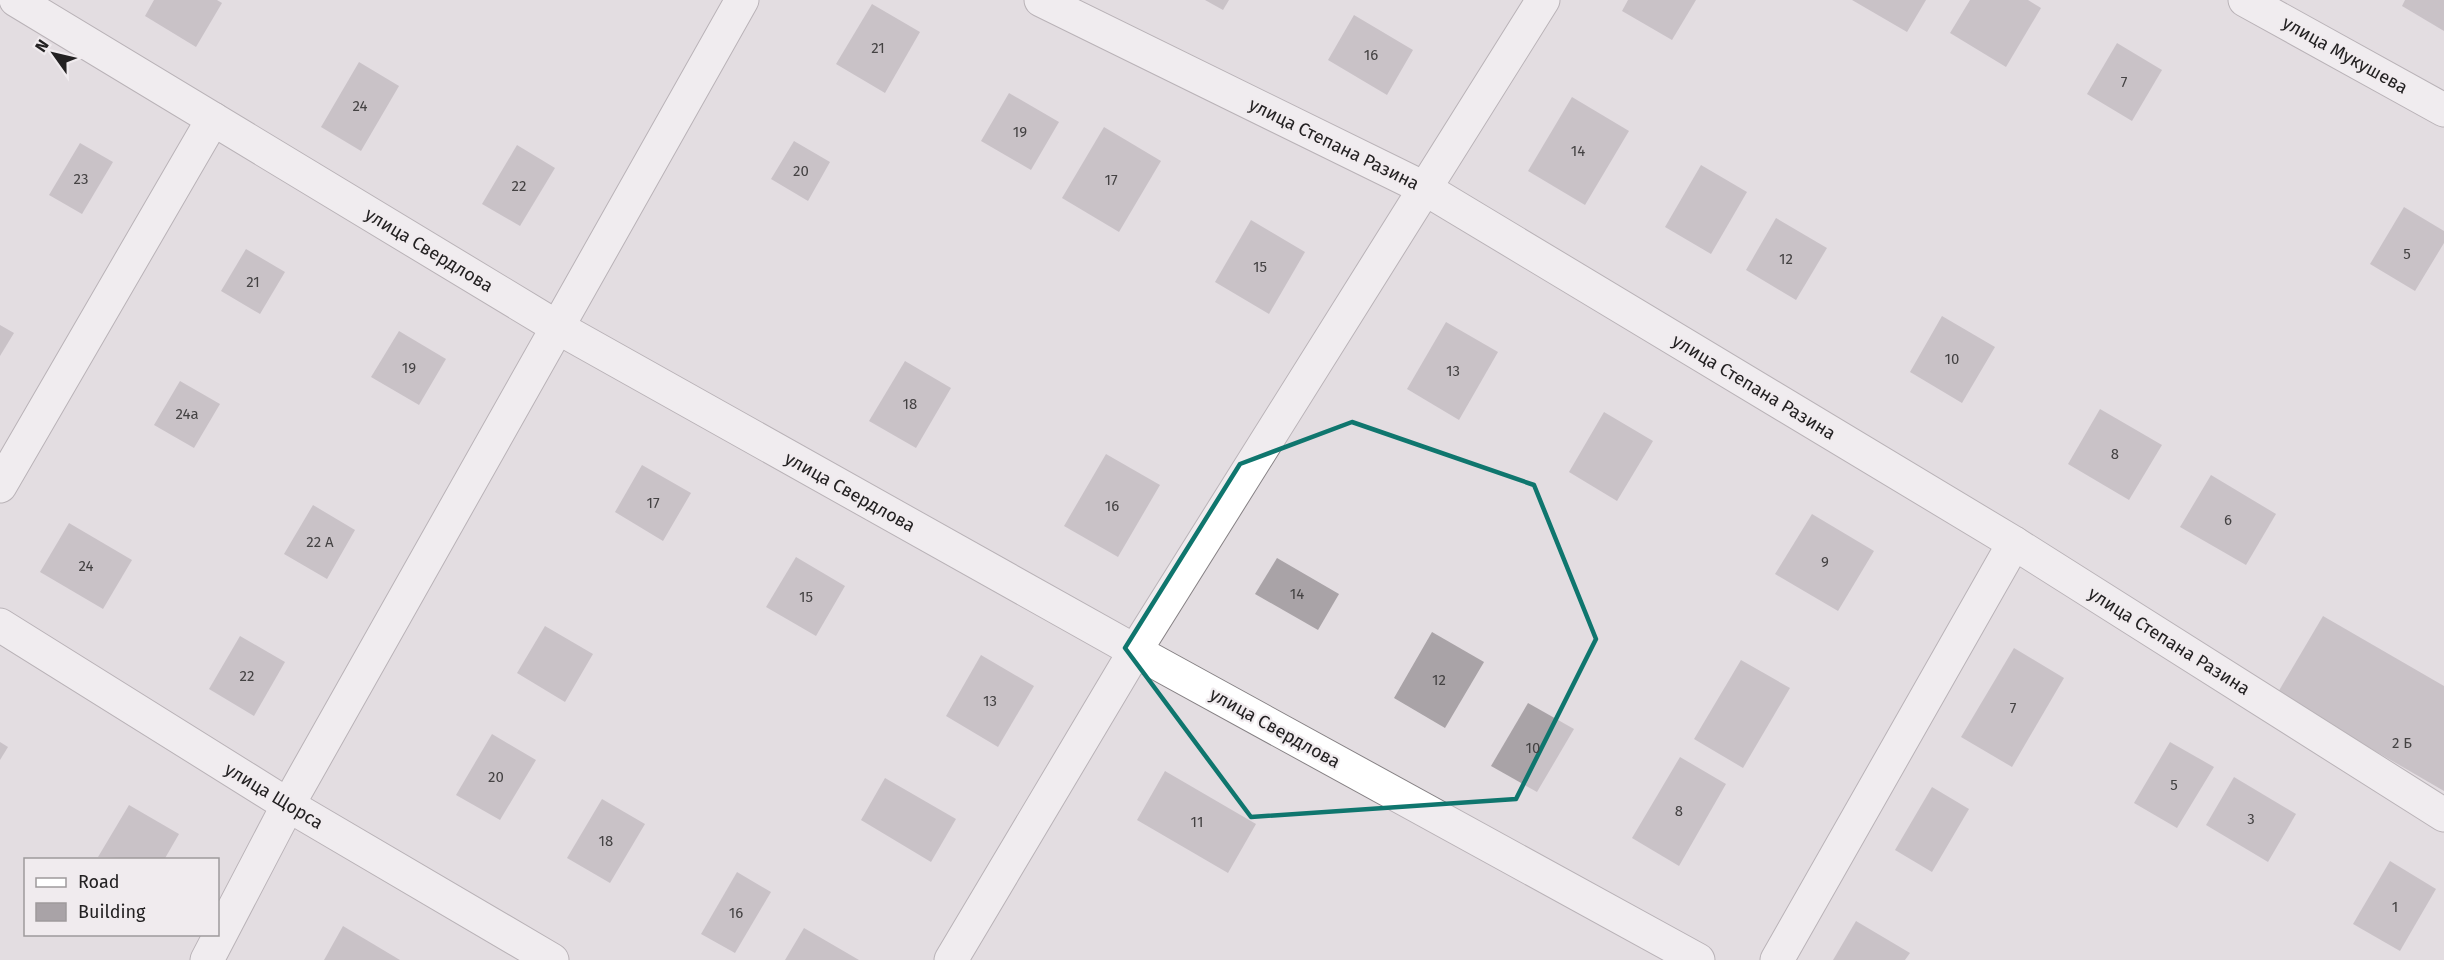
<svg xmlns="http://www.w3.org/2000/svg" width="2444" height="960" font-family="'Fira Sans',sans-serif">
<rect width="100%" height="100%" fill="#e3dde1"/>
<g fill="#a9a3a7">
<path d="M154,0H217L222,3L196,47L145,16Z"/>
<path d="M1205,0H1229L1223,10Z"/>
<path d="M1628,0H1696L1672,40L1622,11Z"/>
<path d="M1852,0H1926L1907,32Z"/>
<path d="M1970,0H2028L2041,8L2006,67L1950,33Z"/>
<path d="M2405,0H2444V31L2402,6Z"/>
<path d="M872,4L920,32L885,93L836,64Z"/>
<path d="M1354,15L1413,50L1387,95L1328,60Z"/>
<path d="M2117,43L2162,70L2132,121L2087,94Z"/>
<path d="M359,62L399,86L361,151L321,127Z"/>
<path d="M1009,93L1059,122L1031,170L981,141Z"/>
<path d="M1572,97L1629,131L1585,205L1528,171Z"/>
<path d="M1104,127L1161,161L1119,232L1062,198Z"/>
<path d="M794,141L830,162L808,201L771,179Z"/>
<path d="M80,143L113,162L82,214L49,195Z"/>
<path d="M517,145L555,168L520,226L482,204Z"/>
<path d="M1701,165L1747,192L1711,254L1665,227Z"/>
<path d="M2404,207L2444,231V243L2415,291L2370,264Z"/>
<path d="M1776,218L1827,248L1796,300L1746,270Z"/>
<path d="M1251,220L1305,252L1269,314L1215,282Z"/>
<path d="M246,249L285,272L260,314L221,291Z"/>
<path d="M1942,316L1995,347L1962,403L1910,372Z"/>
<path d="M1446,322L1498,352L1459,420L1407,389Z"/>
<path d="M0,325L14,333L0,356Z"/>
<path d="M399,331L446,359L419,405L371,377Z"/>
<path d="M905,361L951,388L916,448L869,421Z"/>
<path d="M180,381L220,404L194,448L154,425Z"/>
<path d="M2100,409L2162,445L2129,500L2068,464Z"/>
<path d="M1604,412L1653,441L1617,501L1569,472Z"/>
<path d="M1106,454L1160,485L1118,557L1064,526Z"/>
<path d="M642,465L691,493L663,541L615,512Z"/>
<path d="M2211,475L2276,514L2246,565L2180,527Z"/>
<path d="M313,505L355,530L327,579L284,554Z"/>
<path d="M1812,514L1874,551L1838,611L1775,574Z"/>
<path d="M69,523L132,560L103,609L40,572Z"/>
<path d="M796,557L845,586L816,636L766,607Z"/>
<path d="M1277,558L1339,594L1318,630L1255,594Z"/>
<path d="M2323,616L2444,686V791L2277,694Z"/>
<path d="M545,626L593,654L565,702L517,673Z"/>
<path d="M1432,632L1484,662L1445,728L1394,698Z"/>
<path d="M240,636L285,662L254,716L209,689Z"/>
<path d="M2014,648L2064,678L2012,767L1961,737Z"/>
<path d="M981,655L1034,686L998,747L946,716Z"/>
<path d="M1741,660L1790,688L1743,768L1694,739Z"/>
<path d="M1528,703L1574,729L1537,792L1491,766Z"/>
<path d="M492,734L536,760L500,820L456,795Z"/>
<path d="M0,742L8,747L0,760Z"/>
<path d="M2170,742L2214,767L2177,828L2134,803Z"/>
<path d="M1680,757L1726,784L1679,866L1632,838Z"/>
<path d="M1165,771L1256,824L1228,873L1137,820Z"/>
<path d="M2234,777L2296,814L2268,862L2206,825Z"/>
<path d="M885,778L956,819L931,862L861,820Z"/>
<path d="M1932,787L1969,809L1932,872L1895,850Z"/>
<path d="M602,799L645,824L610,883L567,858Z"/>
<path d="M129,805L179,834L164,860L98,857Z"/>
<path d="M2390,861L2436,889L2400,951L2353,924Z"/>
<path d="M737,872L771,892L735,953L701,934Z"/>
<path d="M1856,921L1910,953L1905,960H1833Z"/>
<path d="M343,926L400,960H324Z"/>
<path d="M804,928L859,960H785Z"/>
</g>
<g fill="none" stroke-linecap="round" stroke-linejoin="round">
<defs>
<g id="minor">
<path d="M16,0L557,327L1135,651L1698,960"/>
<path d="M1041,0L1424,188L2014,543L2444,815"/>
<path d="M2245,0L2444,110"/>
<path d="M0,486L213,119"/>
<path d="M0,625L288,805L552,960"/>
<path d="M207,960L288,805L742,0"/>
<path d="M951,960L1135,651L1543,0"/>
<path d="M1777,960L2014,543"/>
</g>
</defs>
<use href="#minor" stroke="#868184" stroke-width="35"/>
<use href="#minor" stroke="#fff" stroke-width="33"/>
</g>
<path d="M0 0H2444V960H0ZM1352,422L1534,485L1596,639L1516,799L1251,817L1125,648L1240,464Z" fill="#e3dde1" fill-opacity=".55" fill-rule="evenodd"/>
<path fill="none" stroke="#0f766e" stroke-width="4.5" stroke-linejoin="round" d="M1352,422L1534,485L1596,639L1516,799L1251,817L1125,648L1240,464Z"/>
<g text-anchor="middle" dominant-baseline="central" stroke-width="4.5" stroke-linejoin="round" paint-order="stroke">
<g font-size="15" fill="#444243">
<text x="878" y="48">21</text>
<text x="1371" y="55">16</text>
<text x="2124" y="82">7</text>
<text x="360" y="106">24</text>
<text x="1020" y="132">19</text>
<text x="1578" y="151">14</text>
<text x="801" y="171">20</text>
<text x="81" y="179">23</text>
<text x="1111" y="180">17</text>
<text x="519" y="186">22</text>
<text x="2407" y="254">5</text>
<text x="1786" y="259">12</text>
<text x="1260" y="267">15</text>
<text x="253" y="282">21</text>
<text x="1952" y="359">10</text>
<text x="409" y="368">19</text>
<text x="1453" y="371">13</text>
<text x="910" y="404">18</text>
<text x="187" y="414">24а</text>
<text x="2115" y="454">8</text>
<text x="653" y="503">17</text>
<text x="1112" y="506">16</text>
<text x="2228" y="520">6</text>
<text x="320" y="542">22 А</text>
<text x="1825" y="562">9</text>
<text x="86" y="566">24</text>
<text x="1297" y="594">14</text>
<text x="806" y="597">15</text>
<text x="247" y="676">22</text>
<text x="1439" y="680">12</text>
<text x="990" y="701">13</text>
<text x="2013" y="708">7</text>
<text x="2402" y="743">2 Б</text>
<text x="1533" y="748">10</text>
<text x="496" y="777">20</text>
<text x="2174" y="785">5</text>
<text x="1679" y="811">8</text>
<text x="2251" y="819">3</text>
<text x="1197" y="822">11</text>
<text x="606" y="841">18</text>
<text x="2395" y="907">1</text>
<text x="736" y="913">16</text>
</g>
<g font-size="18" fill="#232122" stroke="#f0ebee">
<text transform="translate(2345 55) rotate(29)">улица Мукушева</text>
<text transform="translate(1334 144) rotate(26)">улица Степана Разина</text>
<text transform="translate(429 250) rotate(31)">улица Свердлова</text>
<text transform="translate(1754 387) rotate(31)">улица Степана Разина</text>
<text transform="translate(850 492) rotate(29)">улица Свердлова</text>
<text transform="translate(2169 641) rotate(32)">улица Степана Разина</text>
<text transform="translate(1275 728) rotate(29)">улица Свердлова</text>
<text transform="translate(274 796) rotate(31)">улица Щорса</text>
</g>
</g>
<rect x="24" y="858" width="195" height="78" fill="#f0ebee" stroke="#9e9a9c" stroke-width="1.5"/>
<rect x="36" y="878" width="30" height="9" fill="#ffffff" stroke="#9e9a9c" stroke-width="1.5"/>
<text x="78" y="888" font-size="18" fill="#232122">Road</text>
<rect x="36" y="903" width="30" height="18" fill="#a9a3a7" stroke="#9e9a9c" stroke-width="1.5"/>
<text x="78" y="918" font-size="18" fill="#232122">Building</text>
<g transform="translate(54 54) rotate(304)" stroke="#f0ebee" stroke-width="4.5" paint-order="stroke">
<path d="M0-4.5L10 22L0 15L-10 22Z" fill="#232122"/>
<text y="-9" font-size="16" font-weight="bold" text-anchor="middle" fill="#232122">N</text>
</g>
</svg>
